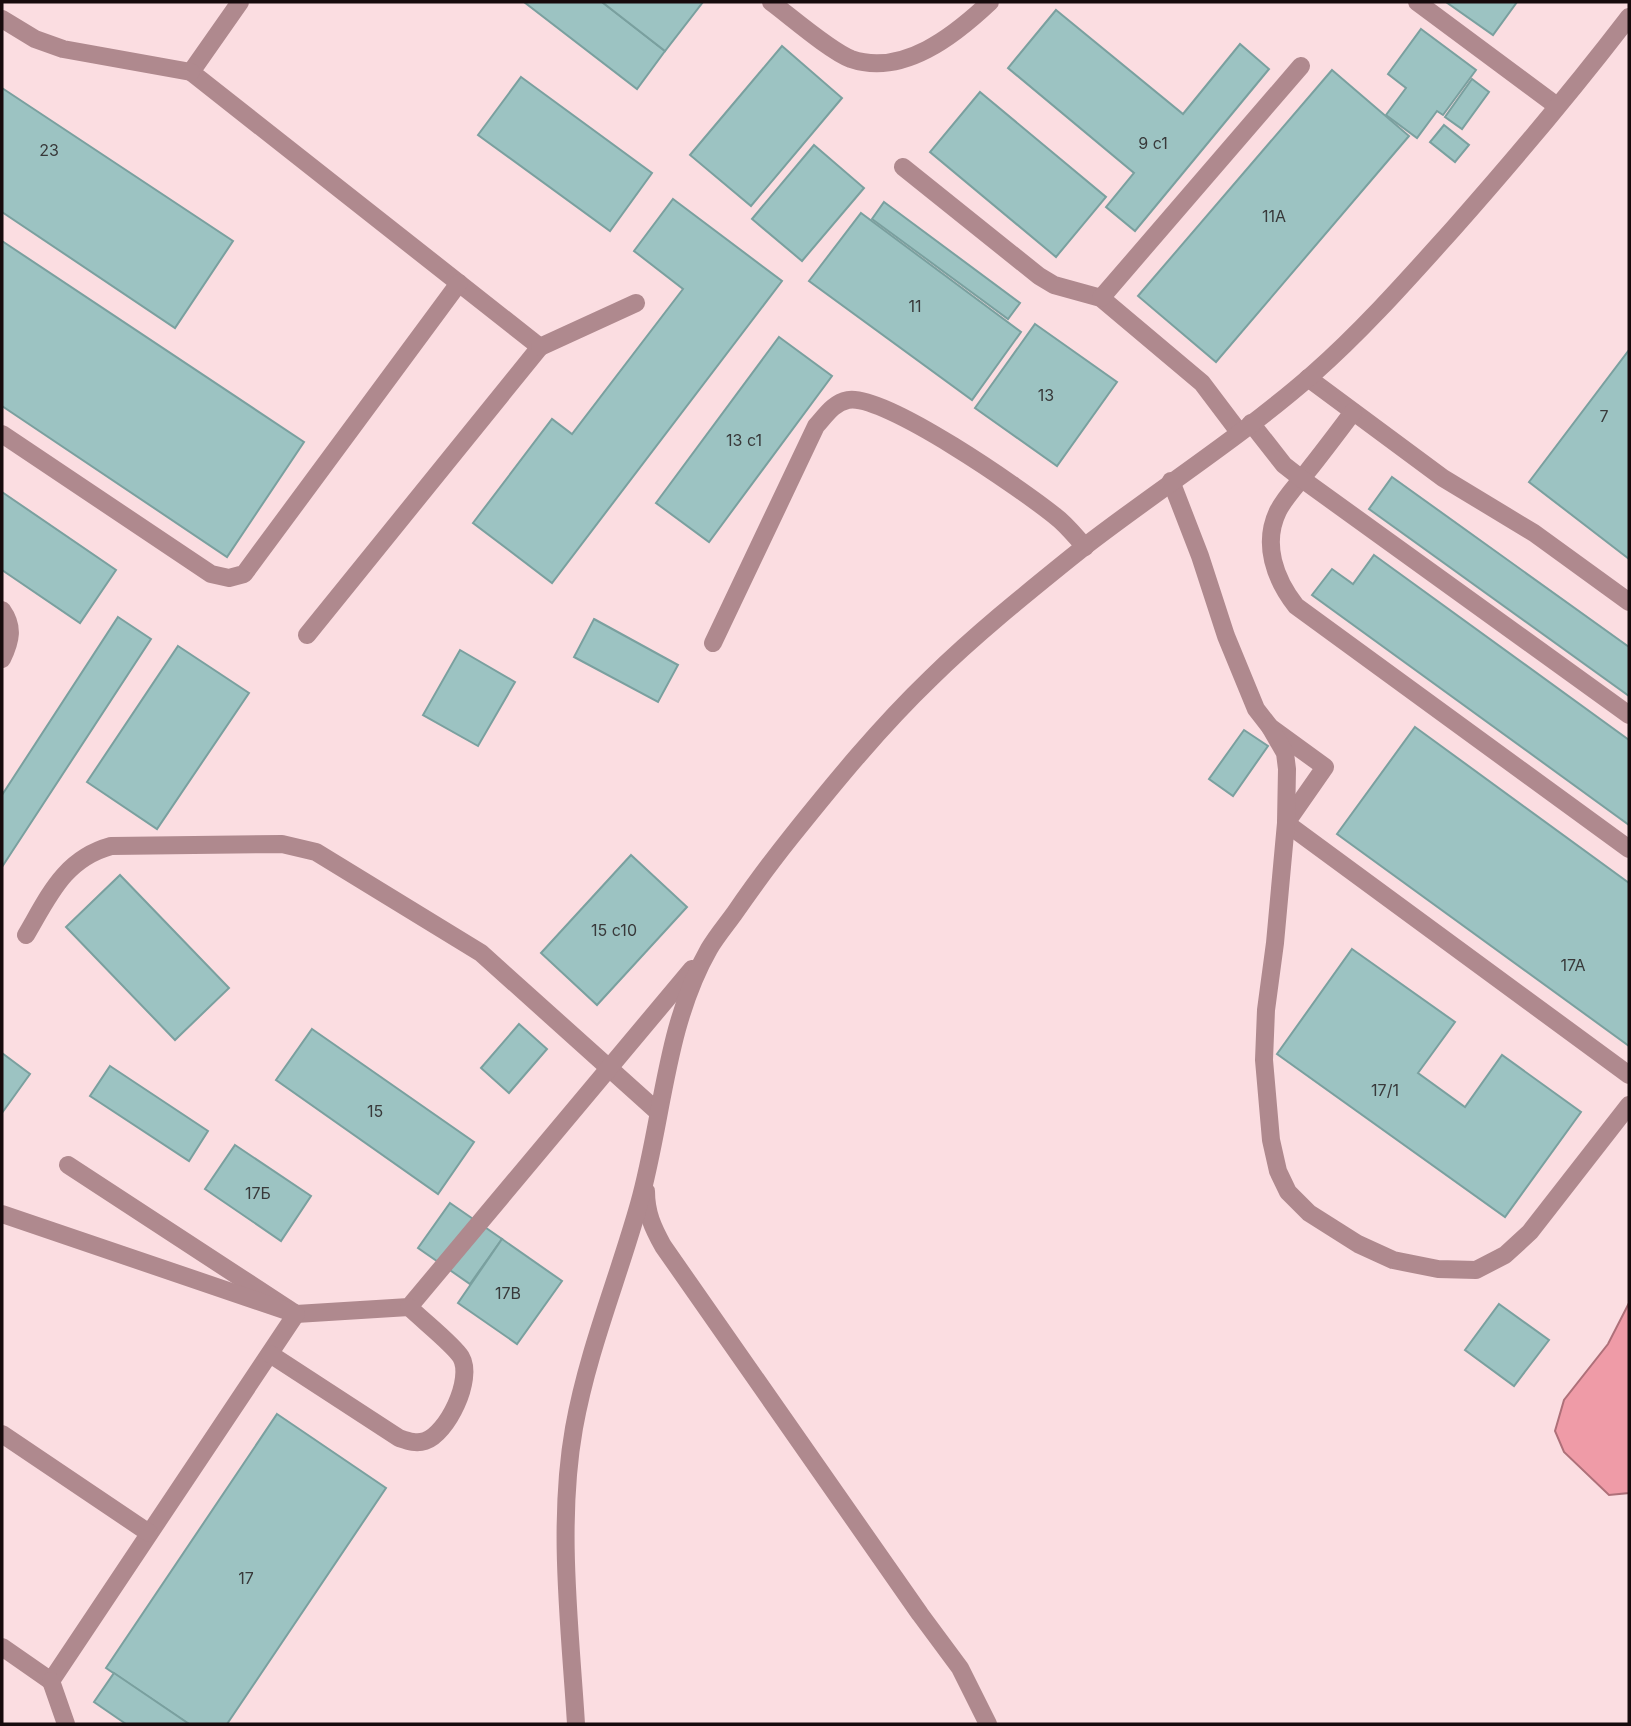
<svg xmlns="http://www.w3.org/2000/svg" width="1631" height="1726" font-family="Inter,sans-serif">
<rect width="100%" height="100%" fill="#fbdde1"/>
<path fill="#ef9ba7" stroke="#ae7079" stroke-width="2" d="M1629,1303V1493L1609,1495L1564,1452L1555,1431L1564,1400L1608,1344Z"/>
<g fill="#9cc3c2" stroke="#7aa09f" stroke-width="2">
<path d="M524,2H602L665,51L637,89Z"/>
<path d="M602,2H703L665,51Z"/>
<path d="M1446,2H1517L1493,35Z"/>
<path d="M1056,10L1183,114L1240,44L1269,69L1135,231L1106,207L1134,173L1008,68Z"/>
<path d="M1421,29L1476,70L1443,115L1437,111L1417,138L1386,115L1406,88L1388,74Z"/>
<path d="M782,46L842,98L751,206L690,155Z"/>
<path d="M1332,70L1409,136L1216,362L1138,296Z"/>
<path d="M521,77L652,173L610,231L478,135Z"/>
<path d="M1472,79L1489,92L1462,129L1445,117Z"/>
<path d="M2,88L233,241L175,328L2,212Z"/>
<path d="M980,92L1106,197L1056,257L930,152Z"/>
<path d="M1444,125L1469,145L1455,162L1430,142Z"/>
<path d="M814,145L864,188L802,261L752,219Z"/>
<path d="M673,199L782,281L552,583L473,523L552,419L572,434L683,289L634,251Z"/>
<path d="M884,202L1020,303L1008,319L872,219Z"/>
<path d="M861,213L1021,332L972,400L809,281Z"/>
<path d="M2,241L304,442L227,557L2,406Z"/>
<path d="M1035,324L1117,382L1057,466L975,408Z"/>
<path d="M779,337L832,376L709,542L656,503Z"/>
<path d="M1629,350V559L1529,482Z"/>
<path d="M1392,477L1629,647V696L1369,509Z"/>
<path d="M2,492L116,570L80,623L2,570Z"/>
<path d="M1374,555L1629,740V825L1312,595L1332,569L1353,584Z"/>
<path d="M118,617L151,639L2,867V795Z"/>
<path d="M594,619L678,665L658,702L574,657Z"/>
<path d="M178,646L249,693L157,829L87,782Z"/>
<path d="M460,650L515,682L478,746L423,715Z"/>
<path d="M1415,727L1629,883V1046L1337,834Z"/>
<path d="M1244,730L1268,746L1233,796L1209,779Z"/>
<path d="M631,855L687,907L597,1005L541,953Z"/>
<path d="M120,875L229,988L175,1040L66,927Z"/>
<path d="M1352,949L1455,1022L1418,1073L1465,1107L1502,1055L1581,1112L1505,1217L1277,1054Z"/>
<path d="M519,1024L547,1049L509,1093L481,1068Z"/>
<path d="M312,1029L474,1142L438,1194L276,1080Z"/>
<path d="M2,1053L30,1074L2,1113Z"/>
<path d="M110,1066L208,1131L189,1161L90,1096Z"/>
<path d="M235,1145L311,1196L281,1241L205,1189Z"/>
<path d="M450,1203L502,1239L470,1284L418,1248Z"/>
<path d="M502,1239L562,1281L517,1344L458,1303Z"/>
<path d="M1499,1304L1549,1340L1514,1386L1465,1350Z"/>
<path d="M277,1414L386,1488L227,1724H189L106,1668Z"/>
<path d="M114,1673L189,1724H126L94,1702Z"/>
</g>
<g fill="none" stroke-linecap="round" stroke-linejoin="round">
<g stroke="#af898e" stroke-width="18">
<path d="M240,2L191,72L540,347L307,635"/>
<path d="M771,2C790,16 830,51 851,59C903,77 955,35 990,2"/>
<path d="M1417,2L1557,106"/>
<path d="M2,19L35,39L63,49L191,72"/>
<path d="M903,167L1039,276L1054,285L1101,298L1202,383L1239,432"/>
<path d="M1101,298L1301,66"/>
<path d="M540,347L636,303"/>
<path d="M1308,378L1443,478L1534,533L1629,602"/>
<path d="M1353,412C1338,432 1323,452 1307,472C1298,484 1285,497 1278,511C1262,544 1275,579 1296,606L1629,849"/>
<path d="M1251,423L1284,465L1302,479L1629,715"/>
<path d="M2,434L211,574L229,578L244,574L459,283"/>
<path d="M1171,481L1200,556L1226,636L1256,709L1270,727L1325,767L1286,823L1629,1075"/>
<path d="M2,610C14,627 11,640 2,659"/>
<path d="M713,643L816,426C826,415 833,403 848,400C884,393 1024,491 1055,516C1067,525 1075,536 1085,547"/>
<path d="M1270,727L1285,753L1287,769L1286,823L1275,943L1266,1010L1264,1060L1271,1140L1278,1171L1288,1192L1309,1213L1358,1244L1393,1260L1438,1269L1476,1270L1505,1255L1530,1232L1629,1105"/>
<path d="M26,935C49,896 64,859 111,846L282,844L316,852L481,953L658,1112"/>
<path d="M68,1165L296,1314L409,1307L692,969"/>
<path d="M646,1191C646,1213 653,1228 663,1246L920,1614L960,1668L988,1724"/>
<path d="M2,1214L296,1314L51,1681L2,1647"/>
<path d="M270,1354L399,1438C408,1441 416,1444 425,1441C447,1434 474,1379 461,1357C454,1345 421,1319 409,1307"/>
<path d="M2,1434L149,1533"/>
<path d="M51,1681L66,1724"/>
<path d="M576,1724C570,1627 557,1524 574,1428C588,1350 618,1279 639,1204C663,1119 665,1026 709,949C716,937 726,925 734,914C752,888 771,862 791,837C835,782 880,727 931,678C979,631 1032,589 1084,547C1159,489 1241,437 1313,374C1363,330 1408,279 1453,229C1514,160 1573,90 1629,17"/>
</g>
</g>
<g text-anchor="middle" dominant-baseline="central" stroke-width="6" stroke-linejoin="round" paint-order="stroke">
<g font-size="16" fill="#38393a">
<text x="1153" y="143">9 с1</text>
<text x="49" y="150">23</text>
<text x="1274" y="216">11А</text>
<text x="915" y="306">11</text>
<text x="1046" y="395">13</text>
<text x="1604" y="416">7</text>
<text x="744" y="440">13 с1</text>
<text x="614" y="930">15 с10</text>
<text x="1573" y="965">17А</text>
<text x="1385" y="1090">17/1</text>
<text x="375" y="1111">15</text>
<text x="258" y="1193">17Б</text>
<text x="508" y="1293">17В</text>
<text x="246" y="1578">17</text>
</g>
</g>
<rect width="1631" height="1726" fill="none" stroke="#170b0d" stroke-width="7"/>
</svg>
